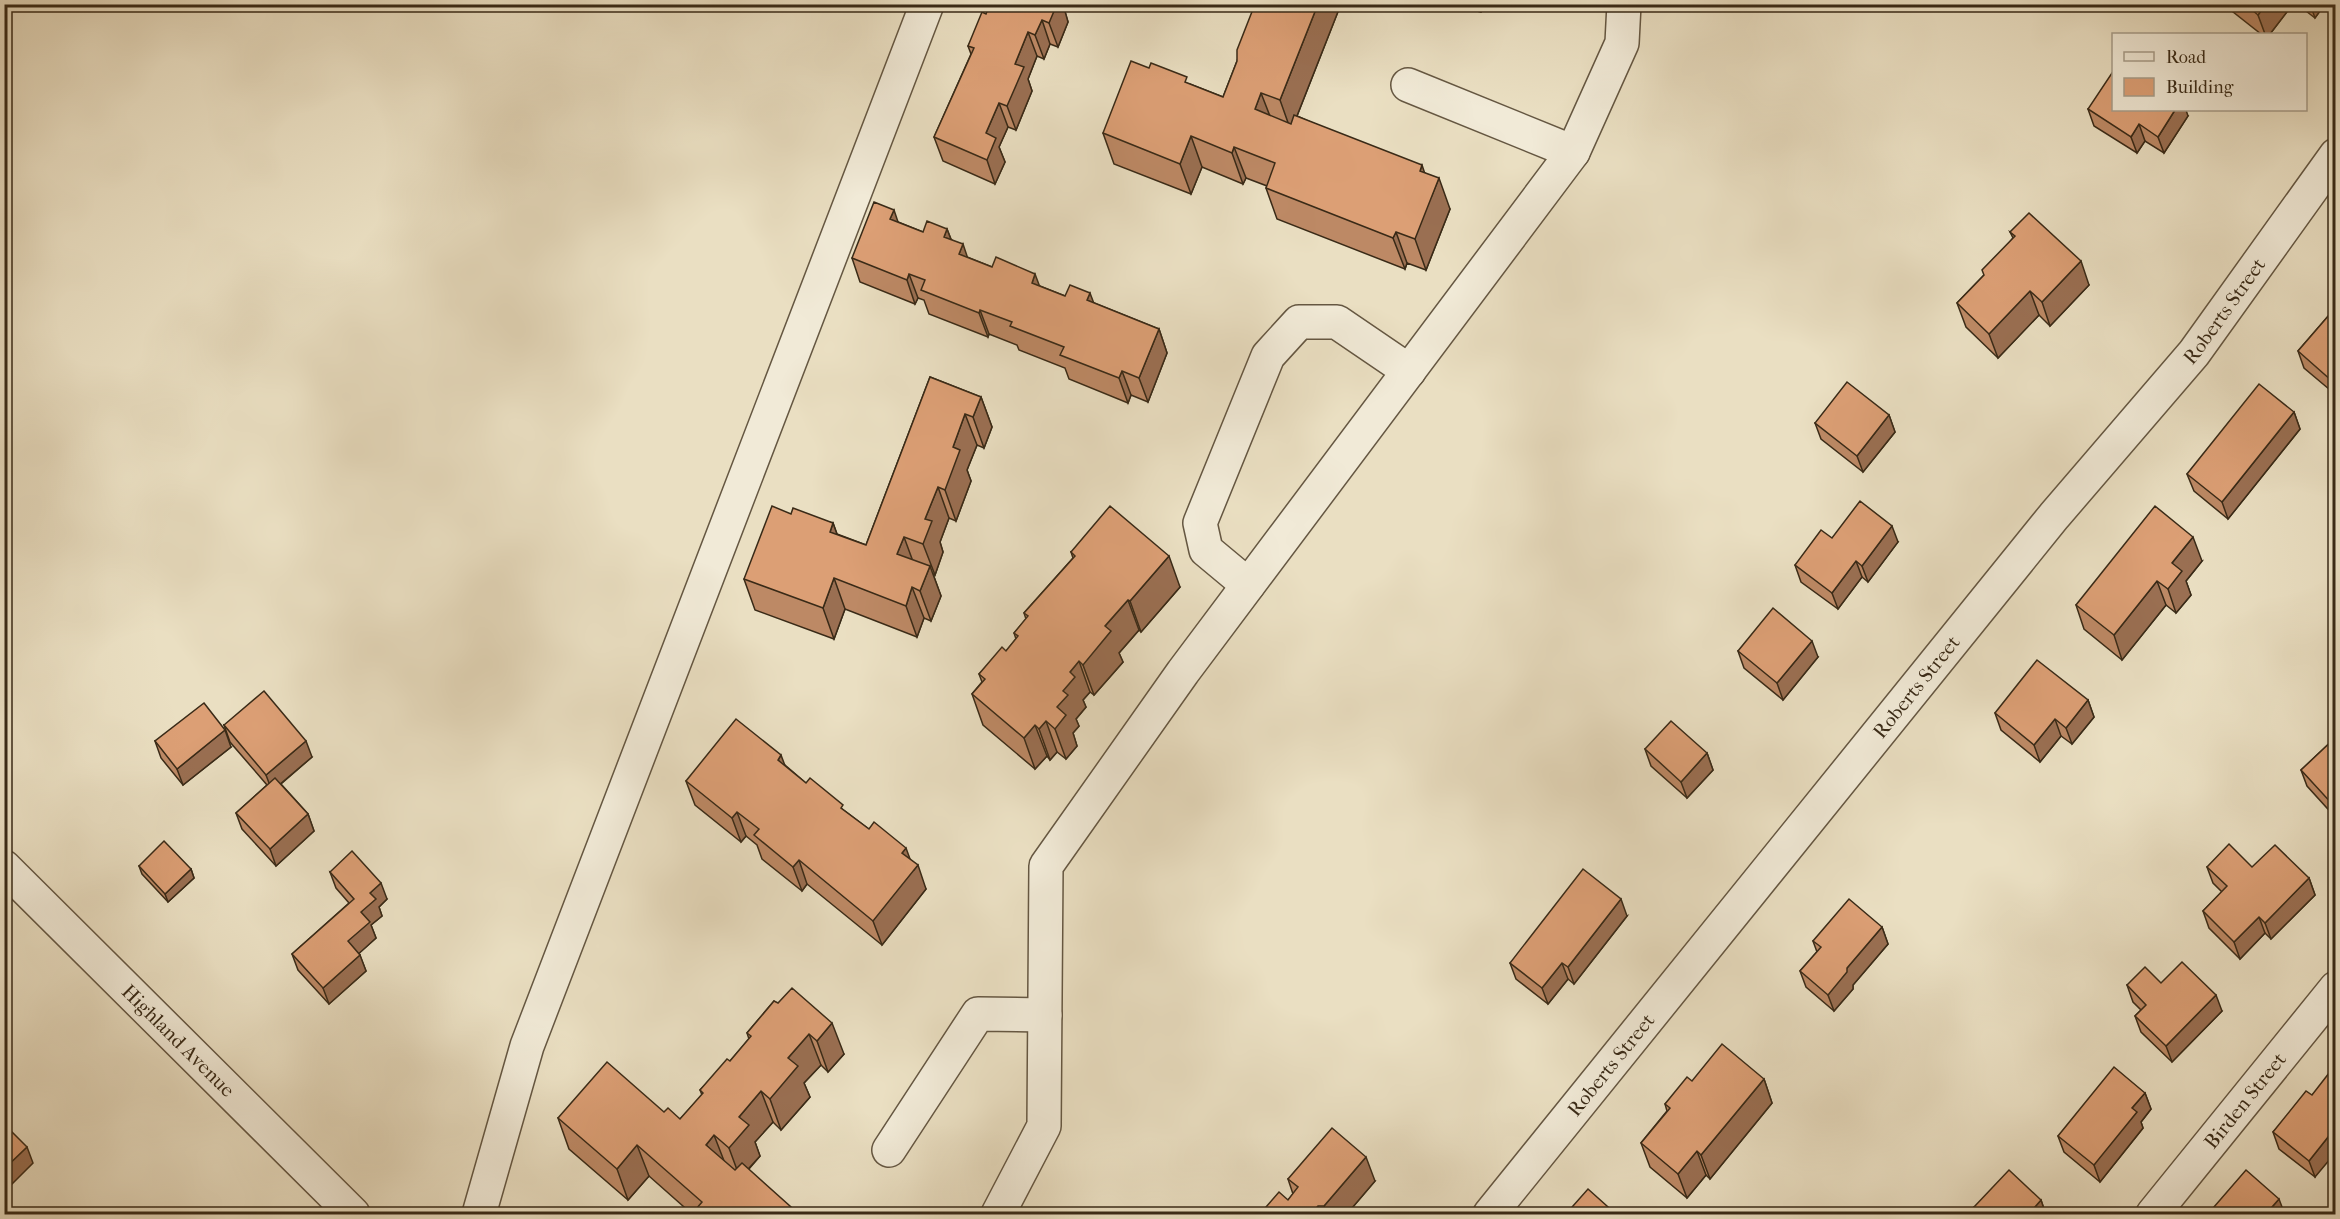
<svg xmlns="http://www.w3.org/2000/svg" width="2340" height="1219" font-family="'IM FELL French Canon',serif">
<rect width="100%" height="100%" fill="#eadfc2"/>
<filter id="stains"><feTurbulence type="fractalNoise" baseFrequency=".00333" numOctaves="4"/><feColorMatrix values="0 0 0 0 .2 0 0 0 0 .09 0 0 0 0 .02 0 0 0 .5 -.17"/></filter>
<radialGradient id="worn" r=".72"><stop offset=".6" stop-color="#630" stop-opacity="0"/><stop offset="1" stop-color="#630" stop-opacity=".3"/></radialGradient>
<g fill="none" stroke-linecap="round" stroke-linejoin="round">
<defs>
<g id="minor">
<path d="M1408,85L1573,152"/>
<path d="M1248,585L1206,550L1200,523L1268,356L1299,322H1337L1409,371"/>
<path id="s1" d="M4,867L353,1214"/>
<path d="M889,1150L978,1014L1045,1015"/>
<path d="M479,1214L527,1046L927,4"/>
<path d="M998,1214L1044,1126L1046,866L1183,672L1573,152L1622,43L1624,4"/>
<path id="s2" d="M1490,1214L2054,516L2194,353L2336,155"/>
<path id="s3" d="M2153,1214L2336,988"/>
</g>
</defs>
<use href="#minor" stroke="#655742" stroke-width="36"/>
<use href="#minor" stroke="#f1ead7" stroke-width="33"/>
</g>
<g fill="#bd8965" stroke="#392a17" stroke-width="1.5">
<path d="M1255,4H1341L1297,116L1425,173L1450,209L1426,270L1407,263L1405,269L1277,219L1266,188L1267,186L1246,178L1243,184L1202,167L1191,194L1114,164L1103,133L1190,84L1223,97L1237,61Z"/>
<path d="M1448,4H1483L1481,12Z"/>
<path d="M2223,4H2293L2270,34H2261Z"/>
<path d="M2297,4H2325L2315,18Z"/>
<path d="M1063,5L1068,22L1058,47L1050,44L1044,59L1037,56L1028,79L1032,91L1016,130L1008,127L999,147L1005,162L995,184L943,161L934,137L971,54L968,46L986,14Z"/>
<path d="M2088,109L2188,116L2164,153L2145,141L2137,153L2094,126Z"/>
<path d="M898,222L923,232L947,229L951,239L967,257L1065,296L1094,303L1159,329L1167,353L1148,402L1131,395L1128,403L1069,379L1065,368L1019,350L1017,345L989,334L988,337L929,314L924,300L918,298L915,304L860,282L852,258Z"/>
<path d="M2010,232L2089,285L2050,326L2039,315L1998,358L1966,327L1957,303L1984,275L2013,238Z"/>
<path d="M2336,307V395L2304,368L2298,351Z"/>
<path d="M930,377L981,397L992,427L984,448L977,445L967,470L971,481L956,521L949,518L940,542L943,552L935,575L933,574L941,596L931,621L924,618L917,637L845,609L834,639L755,610L744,579L791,514L833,523L837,534L866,545Z"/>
<path d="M2294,412L2300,429L2228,519L2194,491L2187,474Z"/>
<path d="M1889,415L1895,432L1863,472L1821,439L1815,423Z"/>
<path d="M1832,538L1898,542L1868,582L1862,577L1838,609L1801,582L1795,565Z"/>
<path d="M1071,552L1180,587L1141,632L1139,630L1119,653L1123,662L1094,695L1090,692L1083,700L1086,707L1076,719L1079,726L1073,733L1077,746L1066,759L1057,752L1050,760L1047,756L1035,769L983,725L972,694L982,682L979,674L1006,651L1016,639L1014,633L1026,619L1024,613L1073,558Z"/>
<path d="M2202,561L2186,581L2191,595L2176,613L2166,605L2122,660L2084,629L2076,605Z"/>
<path d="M1738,651L1818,657L1783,700L1744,668Z"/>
<path d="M2088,700L2094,717L2072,744L2061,736L2040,762L2001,730L1995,713Z"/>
<path d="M224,725L312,757L281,784L308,814L314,831L276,866L242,829L236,813L267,785L230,742Z"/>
<path d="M2336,737V818L2307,786L2301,770Z"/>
<path d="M155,741L231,747L183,785L161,758Z"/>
<path d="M1645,749L1707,753L1713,770L1687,798L1651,766Z"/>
<path d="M785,765L806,783L845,811L910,860L926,889L882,945L807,884L802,891L762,859L757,845L746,836L741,842L695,805L686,781Z"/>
<path d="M139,866L191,869L194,878L168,902L142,874Z"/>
<path d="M2207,867H2252L2309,878L2315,895L2271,939L2265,933L2240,959L2209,928L2203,911L2222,892L2213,883Z"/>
<path d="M330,872L387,899L379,907L382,916L371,925L376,938L359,953L366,971L329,1004L298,970L292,954L349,903L336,888Z"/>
<path d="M1627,916L1574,984L1568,979L1548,1004L1516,979L1510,963Z"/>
<path d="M1882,927L1888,944L1853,985V989L1834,1011L1806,987L1800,971L1817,952L1813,941Z"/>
<path d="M2161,983L2222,1011L2172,1062L2141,1032L2135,1016L2141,1010L2133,1002L2127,985Z"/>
<path d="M774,1001L844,1054L828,1072L821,1065L804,1083L810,1097L781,1130L773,1122L755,1142L760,1156L749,1169L692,1214L649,1176L628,1200L569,1149L558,1118L664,1112L680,1119L702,1095L700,1090L730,1061L749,1039L747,1033Z"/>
<path d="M1764,1079L1772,1103L1710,1179L1706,1175L1687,1198L1650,1167L1641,1143L1667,1111L1665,1104L1692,1081Z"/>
<path d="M2145,1093L2151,1109L2141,1122L2143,1128L2100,1182L2064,1152L2058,1136Z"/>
<path d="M2312,1095L2315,1177L2279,1149L2273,1132Z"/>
<path d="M1288,1179L1375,1181L1346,1215H1259L1288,1200L1293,1194Z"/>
<path d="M2041,1200L2046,1215H1977L1974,1207Z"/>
</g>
<g fill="#9a6f52" stroke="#392a17" stroke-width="1.5">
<path d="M1053,4H1063L1068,22L1058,47L1049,23Z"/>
<path d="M1318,4H1341L1291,131L1280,100Z"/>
<path d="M1479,4H1483L1481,12Z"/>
<path d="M2266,4H2293L2270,34H2265L2258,15Z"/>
<path d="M2310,4H2325L2315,18Z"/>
<path d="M1042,20L1050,44L1044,59L1035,35Z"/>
<path d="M1028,32L1037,56L1028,79L1032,91L1016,130L1007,106L1015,64Z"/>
<path d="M1261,93L1273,124L1255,109Z"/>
<path d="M999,103L1008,127L999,147L1005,162L995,184L987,160L986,133Z"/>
<path d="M2175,110H2186L2188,116L2164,153L2158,137Z"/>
<path d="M2139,124L2145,141L2137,153L2131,137Z"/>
<path d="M1191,136L1202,167L1191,194L1180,164Z"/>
<path d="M1234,147L1246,178L1243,184L1232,153Z"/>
<path d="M1422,165L1432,195L1439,178L1450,209L1426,270L1415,239L1420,171Z"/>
<path d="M894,210L902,234L890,219Z"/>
<path d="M947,229L956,253L944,237Z"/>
<path d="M1396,232L1407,263L1405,269L1393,238Z"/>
<path d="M963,244L971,268L959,254Z"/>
<path d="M2081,261L2089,285L2050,326L2042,302Z"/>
<path d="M909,274L918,298L915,304L907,280Z"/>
<path d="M1035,274L1044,298L1032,283Z"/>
<path d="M2030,291L2039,315L1998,358L1989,334Z"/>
<path d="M1090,293L1099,317L1087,300Z"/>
<path d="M980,310L989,334L988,337L979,313Z"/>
<path d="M1159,329L1167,353L1148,402L1139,378Z"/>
<path d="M1122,371L1131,395L1128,403L1119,378Z"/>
<path d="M2336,377V389L2332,381Z"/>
<path d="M981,397L992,427L984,448L973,417Z"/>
<path d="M2294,412L2300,429L2228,519L2222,502Z"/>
<path d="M965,414L977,445L967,470L971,481L956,521L945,490L953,447Z"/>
<path d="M1889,415L1895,432L1863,472L1857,456Z"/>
<path d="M938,487L949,518L940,542L943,552L935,575L923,544L925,519Z"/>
<path d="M833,523L844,554L830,532Z"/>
<path d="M1892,526L1898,542L1868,582L1862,566Z"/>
<path d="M904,537L915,567L897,554Z"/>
<path d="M2193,537L2202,561L2186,581L2191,595L2176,613L2168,589L2172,563Z"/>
<path d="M1169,556L1180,587L1141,632L1130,601Z"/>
<path d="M1856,561L1862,577L1838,609L1832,593Z"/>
<path d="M930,566L941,596L931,621L920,591Z"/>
<path d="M834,578L845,609L834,639L823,608Z"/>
<path d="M2157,581L2166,605L2122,660L2114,635Z"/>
<path d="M912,587L924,618L917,637L906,606Z"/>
<path d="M1128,600L1139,630L1119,653L1123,662L1094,695L1083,665L1105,626Z"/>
<path d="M1812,641L1818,657L1783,700L1777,683Z"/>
<path d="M1079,661L1090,692L1083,700L1086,707L1076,719L1079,726L1073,733L1077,746L1066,759L1055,729L1057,707L1070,672Z"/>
<path d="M2088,700L2094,717L2072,744L2066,728Z"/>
<path d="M2055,719L2061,736L2040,762L2034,745Z"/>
<path d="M1046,721L1057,752L1050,760L1039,729Z"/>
<path d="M1035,725L1047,756L1035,769L1024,738Z"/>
<path d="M225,730L231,747L183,785L177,769Z"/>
<path d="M306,741L312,757L272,791L266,775Z"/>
<path d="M1707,753L1713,770L1687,798L1681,782Z"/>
<path d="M781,755L790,779L778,760Z"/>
<path d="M737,812L746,836L741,842L732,818Z"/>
<path d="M308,814L314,831L276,866L270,849Z"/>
<path d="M906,848L914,870L918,865L926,889L882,945L873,921L902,853Z"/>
<path d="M799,860L807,884L802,891L793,867Z"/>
<path d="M191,869L194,878L168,902L165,894Z"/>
<path d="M2309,878L2315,895L2271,939L2265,923Z"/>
<path d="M381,883L387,899L379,907L382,916L371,925L376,938L354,958L348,941L370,893Z"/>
<path d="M1621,899L1627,916L1574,984L1568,967Z"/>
<path d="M2259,917L2265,933L2240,959L2234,942Z"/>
<path d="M1882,927L1888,944L1853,985V989L1834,1011L1828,995L1847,968Z"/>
<path d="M360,955L366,971L329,1004L323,988Z"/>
<path d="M1562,963L1568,979L1548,1004L1542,988Z"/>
<path d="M2216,995L2222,1011L2172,1062L2166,1046Z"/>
<path d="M832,1023L844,1054L828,1072L817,1041Z"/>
<path d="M809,1034L821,1065L804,1083L810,1097L781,1130L770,1099L788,1058Z"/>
<path d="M1764,1079L1772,1103L1710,1179L1701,1155Z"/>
<path d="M761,1091L773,1122L755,1142L760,1156L740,1178L729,1148L739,1117Z"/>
<path d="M2145,1093L2151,1109L2141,1122L2143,1128L2100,1182L2094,1165L2132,1108Z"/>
<path d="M2336,1127V1152L2315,1177L2309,1161Z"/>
<path d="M714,1135L726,1166L706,1145Z"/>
<path d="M637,1145L649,1176L628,1200L617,1169Z"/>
<path d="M27,1147L33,1163L4,1192V1169Z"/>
<path d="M1697,1151L1706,1175L1687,1198L1678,1174Z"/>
<path d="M1366,1157L1375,1181L1346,1215H1327L1324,1206Z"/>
<path d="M2279,1199L2285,1215H2265Z"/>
<path d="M2041,1200L2046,1215H2028Z"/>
<path d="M1318,1206L1321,1215H1310Z"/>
</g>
<g fill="#dc9f75" stroke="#392a17" stroke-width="1.5">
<path d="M990,4H1057L1049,23L1042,20L1035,35L1028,32L1015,64L1024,67L1007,106L999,103L986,133L996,138L987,160L934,137L974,48L968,46L982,12L986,14Z"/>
<path d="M1255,4H1318L1280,100L1261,93L1255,109L1291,124L1294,115L1422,165L1420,171L1439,178L1415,239L1396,232L1393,238L1266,188L1275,163L1234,147L1232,153L1191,136L1180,164L1103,133L1131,61L1149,68L1151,63L1187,77L1185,82L1223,97L1237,61V50Z"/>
<path d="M2245,4H2266L2258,15Z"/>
<path d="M2114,70V110H2175L2158,137L2139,124L2131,137L2088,109Z"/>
<path d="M874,202L894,210L890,219L923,232L927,221L947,229L944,237L963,244L959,254L992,267L996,257L1035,274L1032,283L1065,296L1070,285L1090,293L1087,300L1159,329L1139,378L1122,371L1119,378L1060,355L1064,347L1010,326L1012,322L980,310L979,313L921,290L925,280L909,274L907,280L852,258Z"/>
<path d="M2029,213L2081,261L2042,302L2030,291L1989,334L1957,303L1984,275L1982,270L2015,236L2010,232Z"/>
<path d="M2336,307V377L2332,381L2298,351Z"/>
<path d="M930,377L981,397L973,417L965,414L953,447L960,450L945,490L938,487L925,519L932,521L923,544L904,537L897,554L930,566L920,591L912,587L906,606L834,578L823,608L744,579L772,506L791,514L793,508L833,523L830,532L866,545Z"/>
<path d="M1847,382L1889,415L1857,456L1815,423Z"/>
<path d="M2259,384L2294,412L2222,502L2187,474Z"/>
<path d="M1860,501L1892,526L1862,566L1856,561L1832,593L1795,565L1821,530L1832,538Z"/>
<path d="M1110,506L1169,556L1130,601L1128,600L1105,626L1111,631L1083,665L1079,661L1070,672L1075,677L1063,691L1068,695L1057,707L1066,715L1055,729L1046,721L1039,729L1035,725L1024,738L972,694L985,679L979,674L1002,647L1006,651L1018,636L1014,633L1028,616L1024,613L1075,556L1071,552Z"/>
<path d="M2155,506L2193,537L2172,563L2182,571L2168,589L2157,581L2114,635L2076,605Z"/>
<path d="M1773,608L1812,641L1777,683L1738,651Z"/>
<path d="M2037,660L2088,700L2066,728L2055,719L2034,745L1995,713Z"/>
<path d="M264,691L306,741L266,775L224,725Z"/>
<path d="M204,703L225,730L177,769L155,741Z"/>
<path d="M736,719L781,755L778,760L806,783L810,778L843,805L841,808L869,829L874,822L906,848L902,853L918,865L873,921L799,860L793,867L754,835L759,829L737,812L732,818L686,781Z"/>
<path d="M1671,721L1707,753L1681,782L1645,749Z"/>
<path d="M2336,737V804L2334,806L2301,770Z"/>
<path d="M275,778L308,814L270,849L236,813Z"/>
<path d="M164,841L191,869L165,894L139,866Z"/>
<path d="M2229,844L2252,867L2275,845L2309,878L2265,923L2259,917L2234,942L2203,911L2227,886L2207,867Z"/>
<path d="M352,851L381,883L370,893L376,899L361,912L370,922L348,941L360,955L323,988L292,954L354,899L330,872Z"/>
<path d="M1583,869L1621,899L1568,967L1562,963L1542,988L1510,963Z"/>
<path d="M1849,899L1882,927L1847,968V972L1828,995L1800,971L1821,947L1813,941Z"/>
<path d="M2182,962L2216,995L2166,1046L2135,1016L2146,1005L2127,985L2145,967L2161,983Z"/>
<path d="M792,988L832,1023L817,1041L809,1034L788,1058L798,1066L770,1099L761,1091L739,1117L749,1125L729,1148L714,1135L706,1145L735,1170L742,1163L800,1215H691L702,1202L637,1145L617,1169L558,1118L607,1062L664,1112L668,1108L680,1119L703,1093L700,1090L727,1059L730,1061L751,1036L747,1033L774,1001L778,1003Z"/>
<path d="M1722,1044L1764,1079L1701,1155L1697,1151L1678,1174L1641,1143L1670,1108L1665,1104L1687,1077L1692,1081Z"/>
<path d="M2114,1067L2145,1093L2132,1108L2137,1112L2094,1165L2058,1136Z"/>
<path d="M2333,1068L2336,1071V1127L2309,1161L2273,1132L2306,1091L2312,1095Z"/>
<path d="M4,1124L27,1147L4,1169Z"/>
<path d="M1332,1128L1366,1157L1324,1206H1318L1310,1215H1259L1279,1192L1288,1200L1298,1187L1288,1179Z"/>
<path d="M2009,1170L2041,1200L2028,1215H1982L1974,1207Z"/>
<path d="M2246,1170L2279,1199L2265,1215H2207Z"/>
<path d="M1588,1189L1617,1215H1565Z"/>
</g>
<g text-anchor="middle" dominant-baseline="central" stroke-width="4.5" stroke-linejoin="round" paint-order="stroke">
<g font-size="20" fill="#392a17" stroke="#f1ead7">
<text stroke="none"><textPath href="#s2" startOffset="1164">Roberts Street</textPath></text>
<text stroke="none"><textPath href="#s2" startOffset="678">Roberts Street</textPath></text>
<text stroke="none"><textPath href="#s1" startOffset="246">Highland Avenue</textPath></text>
<text stroke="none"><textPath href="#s2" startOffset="192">Roberts Street</textPath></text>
<text stroke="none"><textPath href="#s3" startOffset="146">Birden Street</textPath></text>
</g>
</g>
<rect width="2340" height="1219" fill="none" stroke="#eadfc2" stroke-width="24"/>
<rect x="6" y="6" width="2328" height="1207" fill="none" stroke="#392a17" stroke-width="3"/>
<rect x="12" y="12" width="2316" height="1195" fill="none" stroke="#392a17" stroke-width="1.5"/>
<rect x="2112" y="33" width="195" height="78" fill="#f1ead7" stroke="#a79d8a" stroke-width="1.5"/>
<rect x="2124" y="52" width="30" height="9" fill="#f1ead7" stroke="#a79d8a" stroke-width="1.5"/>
<text x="2166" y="63" font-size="18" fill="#392a17">Road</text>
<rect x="2124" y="78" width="30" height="18" fill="#dc9f75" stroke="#a79d8a" stroke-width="1.5"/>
<text x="2166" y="93" font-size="18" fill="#392a17">Building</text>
<rect width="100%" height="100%" filter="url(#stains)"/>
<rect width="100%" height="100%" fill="url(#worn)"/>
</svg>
